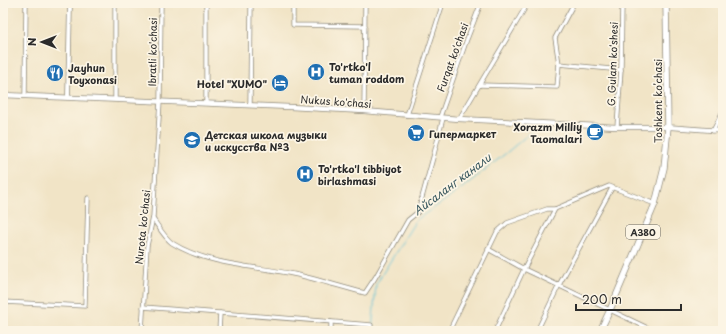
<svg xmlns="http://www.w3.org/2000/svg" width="726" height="334" font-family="'Playpen Sans',sans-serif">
<rect width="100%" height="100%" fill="#fcf5e5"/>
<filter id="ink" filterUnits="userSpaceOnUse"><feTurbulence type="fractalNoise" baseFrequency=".025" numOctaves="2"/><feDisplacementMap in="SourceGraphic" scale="8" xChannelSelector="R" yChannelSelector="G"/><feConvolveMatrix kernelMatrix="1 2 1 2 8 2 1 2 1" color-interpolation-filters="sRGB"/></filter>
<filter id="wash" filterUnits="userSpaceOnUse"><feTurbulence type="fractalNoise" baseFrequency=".012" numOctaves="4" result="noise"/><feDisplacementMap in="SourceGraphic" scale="16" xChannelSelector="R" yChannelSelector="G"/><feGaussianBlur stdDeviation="0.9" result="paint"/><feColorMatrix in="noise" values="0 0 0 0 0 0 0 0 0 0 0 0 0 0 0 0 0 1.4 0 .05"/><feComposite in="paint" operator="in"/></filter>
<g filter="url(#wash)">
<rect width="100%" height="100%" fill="#f1e4c6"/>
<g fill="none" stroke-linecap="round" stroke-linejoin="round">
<path stroke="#58bfd6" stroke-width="1" d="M372,331L376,284L416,220L457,192L505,154L536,128"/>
</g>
</g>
<g filter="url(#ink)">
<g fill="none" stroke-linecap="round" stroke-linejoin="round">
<defs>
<g id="minor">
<path d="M115,3V99"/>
<path d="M206,3V103"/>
<path d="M293,3V25L365,26"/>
<path d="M559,64L555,38L574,3"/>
<path d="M480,85L557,87L559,64L621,70"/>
<path d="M25,96L26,3"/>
<path d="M250,105L251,3"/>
<path d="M364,111L365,3"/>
<path d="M407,115L443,3"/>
<path d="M440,117L467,39L481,3"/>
<path d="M459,119L528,3"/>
<path d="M617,127L621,70L622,3"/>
<path d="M713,131L723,111"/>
<path d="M153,219C158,226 165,238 172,243C207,265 254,266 293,274C317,279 341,287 365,293L375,278L408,220L418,212L434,154L443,118"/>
<path d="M488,249L524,269L654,331"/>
<path d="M3,302L85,306L88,198"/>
<path d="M143,307L371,325L370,331"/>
<path d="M142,331L147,246L153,217L160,101L161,3"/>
<path d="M219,331L220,313"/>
<path d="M331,331V322"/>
<path d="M449,331L497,232L507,223L547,209H555"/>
<path d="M495,331L524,269L555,209L609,186L655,204"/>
<path d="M537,331L559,285L612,188"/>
</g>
<g id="tertiary">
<path d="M68,97L70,3"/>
<path d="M668,127L723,131"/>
</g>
<path id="secondary" d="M3,95L290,107L364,111L459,119L617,127H668"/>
<path id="trunk" d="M600,331L610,310L655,204L664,168L668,127L666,3"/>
</defs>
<use href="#minor" stroke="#8e8878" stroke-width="5"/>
<use href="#tertiary" stroke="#8e8878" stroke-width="5.5"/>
<use href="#secondary" stroke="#8e8878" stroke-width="6"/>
<use href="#trunk" stroke="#8e8878" stroke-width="7"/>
<use href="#minor" stroke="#fff" stroke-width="3.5"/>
<use href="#tertiary" stroke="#fff" stroke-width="4"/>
<use href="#secondary" stroke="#fff" stroke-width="4.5"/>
<use href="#trunk" stroke="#fff" stroke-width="5.5"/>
</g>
</g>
<defs>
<symbol id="hospital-disc" viewBox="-11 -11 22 22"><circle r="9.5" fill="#1f6fb2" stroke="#fcf5e5"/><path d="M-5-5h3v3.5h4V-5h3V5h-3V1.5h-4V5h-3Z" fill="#fff"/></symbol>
<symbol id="restaurant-disc" viewBox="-11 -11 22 22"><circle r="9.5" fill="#1f6fb2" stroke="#fcf5e5"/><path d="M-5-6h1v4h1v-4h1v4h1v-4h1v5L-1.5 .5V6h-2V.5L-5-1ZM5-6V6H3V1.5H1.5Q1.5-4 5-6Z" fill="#fff"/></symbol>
<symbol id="hotel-disc" viewBox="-11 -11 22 22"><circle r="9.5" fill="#1f6fb2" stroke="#fcf5e5"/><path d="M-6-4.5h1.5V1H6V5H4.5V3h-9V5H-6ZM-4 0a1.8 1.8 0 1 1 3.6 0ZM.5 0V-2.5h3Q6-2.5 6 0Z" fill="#fff"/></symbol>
<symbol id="cafe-disc" viewBox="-11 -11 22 22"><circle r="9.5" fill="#1f6fb2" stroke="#fcf5e5"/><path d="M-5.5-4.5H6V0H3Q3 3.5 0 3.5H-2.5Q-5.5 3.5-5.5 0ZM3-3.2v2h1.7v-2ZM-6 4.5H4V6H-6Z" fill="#fff"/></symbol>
<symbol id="supermarket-disc" viewBox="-11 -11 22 22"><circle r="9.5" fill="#1f6fb2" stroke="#fcf5e5"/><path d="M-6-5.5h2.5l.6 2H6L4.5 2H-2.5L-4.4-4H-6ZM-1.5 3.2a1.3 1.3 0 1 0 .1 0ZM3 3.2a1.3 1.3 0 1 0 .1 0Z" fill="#fff"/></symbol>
<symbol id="school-disc" viewBox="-11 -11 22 22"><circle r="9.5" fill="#1f6fb2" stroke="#fcf5e5"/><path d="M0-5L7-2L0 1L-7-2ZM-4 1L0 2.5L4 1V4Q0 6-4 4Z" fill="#fff"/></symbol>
</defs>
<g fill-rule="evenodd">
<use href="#hospital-disc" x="306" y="62" width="20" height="20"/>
<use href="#restaurant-disc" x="45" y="63" width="20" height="20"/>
<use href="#hotel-disc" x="270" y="73" width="20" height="20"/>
<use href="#cafe-disc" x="585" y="122" width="20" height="20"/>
<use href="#supermarket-disc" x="406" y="123" width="20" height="20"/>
<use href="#school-disc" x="182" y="130" width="20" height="20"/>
<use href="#hospital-disc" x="295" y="164" width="20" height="20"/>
</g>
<g text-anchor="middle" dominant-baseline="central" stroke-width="3.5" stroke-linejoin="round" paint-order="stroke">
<rect fill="#fcf5e5" stroke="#6a6863" stroke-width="1" x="626" y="225" width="34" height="14" rx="3"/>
<g font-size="9" font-weight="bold" fill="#2b2b2b">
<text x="643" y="232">A380</text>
</g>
<g font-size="10" fill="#2b2b2b" stroke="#fcf5e5">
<text transform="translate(152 52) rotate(-89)">Ibratli ko'chasi</text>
<text transform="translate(452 57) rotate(-70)">Furqat ko'chasi</text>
<text transform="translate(612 64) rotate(-88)">G. Gulam ko'shesi</text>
<text transform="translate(336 101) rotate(4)">Nukus ko'chasi</text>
<text transform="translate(657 101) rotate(-90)">Toshkent ko'chasi</text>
<text transform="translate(142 227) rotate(-84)">Nurota ko'chasi</text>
</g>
<g font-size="10" font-weight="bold" fill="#2b2b2b" stroke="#fcf5e5" text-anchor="start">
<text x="329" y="66">To'rtko'l<tspan x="329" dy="12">tuman roddom</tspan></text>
<text x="68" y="67">Jayhun<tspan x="68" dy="12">Toyxonasi</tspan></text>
<text x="267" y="83" text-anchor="end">Hotel "XUMO"</text>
<text x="582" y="126" text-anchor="end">Xorazm Milliy<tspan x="582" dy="12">Taomalari</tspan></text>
<text x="429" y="133">Гипермаркет</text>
<text x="205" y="134">Детская школа музыки<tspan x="205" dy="12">и искусства №3</tspan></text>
<text x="318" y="168">To'rtko'l tibbiyot<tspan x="318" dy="12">birlashmasi</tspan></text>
</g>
<g font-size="11" font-style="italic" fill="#38575e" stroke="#fcf5e5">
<text transform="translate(452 184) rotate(-37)">Айсаланг канали</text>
</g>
</g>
<rect width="726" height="334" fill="none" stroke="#fcf5e5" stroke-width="16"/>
<g transform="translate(42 42) rotate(270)" stroke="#fcf5e5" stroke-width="3" paint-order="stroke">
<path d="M0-3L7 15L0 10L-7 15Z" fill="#2b2b2b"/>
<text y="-6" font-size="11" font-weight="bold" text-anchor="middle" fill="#2b2b2b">N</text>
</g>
<path d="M576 304v6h105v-6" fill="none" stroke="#2b2b2b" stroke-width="2"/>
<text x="582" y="304" font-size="12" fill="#2b2b2b" stroke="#fcf5e5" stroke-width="3" paint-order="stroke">200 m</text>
</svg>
